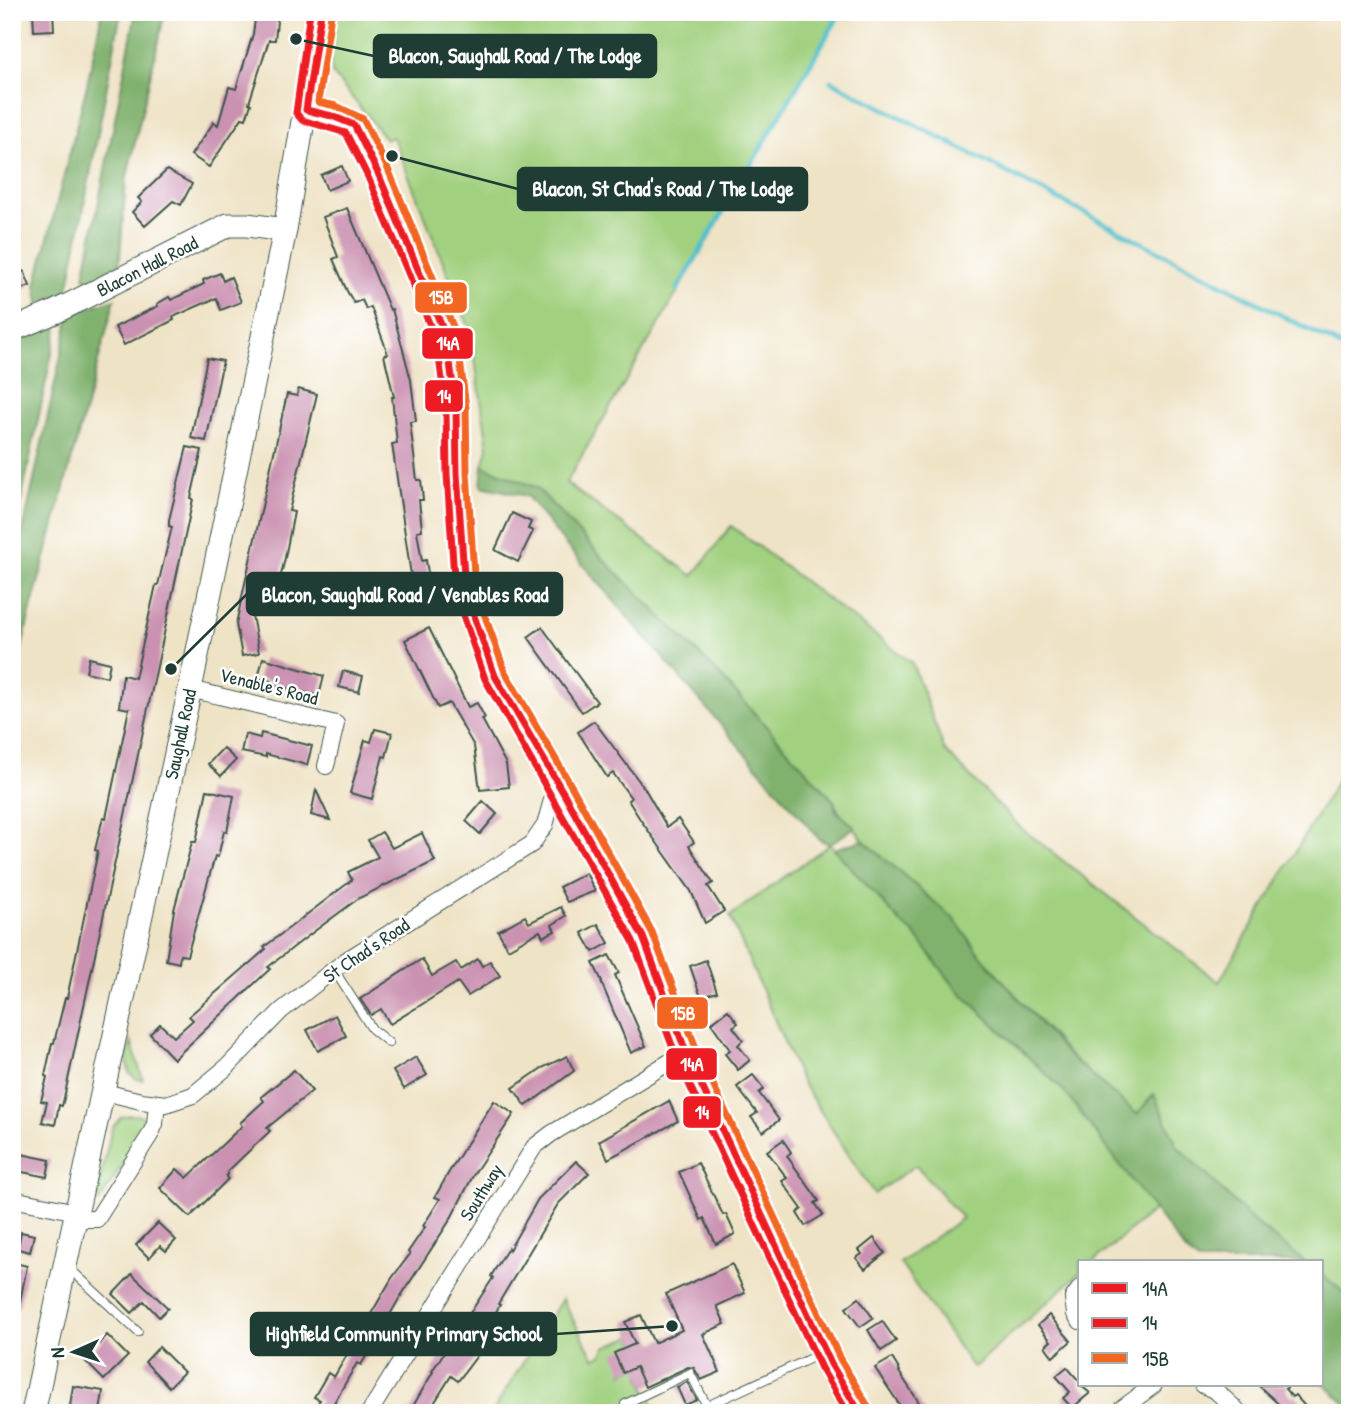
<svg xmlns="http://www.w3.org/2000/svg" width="1362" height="1425" font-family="'Patrick Hand',sans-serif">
<rect width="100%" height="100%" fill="#fff"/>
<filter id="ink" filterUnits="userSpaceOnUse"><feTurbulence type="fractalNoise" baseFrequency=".0143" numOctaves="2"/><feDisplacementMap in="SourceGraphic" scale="14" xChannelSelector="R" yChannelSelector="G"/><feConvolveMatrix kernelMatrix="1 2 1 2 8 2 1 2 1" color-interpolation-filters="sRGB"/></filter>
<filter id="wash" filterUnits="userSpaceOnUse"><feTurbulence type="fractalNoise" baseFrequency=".00686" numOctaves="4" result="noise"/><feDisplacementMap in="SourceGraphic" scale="28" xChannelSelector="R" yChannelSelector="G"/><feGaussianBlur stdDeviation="1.57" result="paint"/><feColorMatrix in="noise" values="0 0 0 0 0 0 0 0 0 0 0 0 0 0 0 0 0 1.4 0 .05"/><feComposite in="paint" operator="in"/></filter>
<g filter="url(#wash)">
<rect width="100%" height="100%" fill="#efe3c6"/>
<g fill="#a1d07f" stroke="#60865a" stroke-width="2">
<path d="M337,12H841L566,483L693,576L731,526L912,663L945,751L1021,828L1219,982L1350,759V1297L1322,1275V1262H1305L1254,1222L1177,1146L1154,1095L1137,1115L1068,1054L977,951L954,919L863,840C855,825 837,816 834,801L715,670L606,562L537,488L483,466L488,448L471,332L393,137L386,139L332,73L330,64Z"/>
<path d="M830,844L903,925L913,932L955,987L1063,1090L1155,1209L1093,1262H1080V1273L973,1368L900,1263L962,1218L916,1165L874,1194L801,1081L730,916Z"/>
<path d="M131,1041L143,1080L137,1079L129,1073L127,1060Z"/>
<path d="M129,1115H139L151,1120L99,1202H95L112,1128L121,1117Z"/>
<path d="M562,1299L594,1358L602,1355L605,1347L632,1336L635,1344L623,1373L651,1360L640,1376L657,1413H492Z"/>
</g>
<g fill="#80b26e" stroke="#507851" stroke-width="2">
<path d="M102,12H121L71,275L67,293L39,303L36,285L87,85Z"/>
<path d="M136,12H165L126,181L119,269L90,282L84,277Z"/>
<path d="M115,299L30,613L12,689V581L70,314Z"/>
<path d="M58,324L12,544V405L22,340Z"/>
<path d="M483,466L537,488L606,562L715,670L834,801L836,811L855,827L830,844L820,840L566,545L527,496L481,486Z"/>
<path d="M863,840L954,919L977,951L1067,1054L1137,1114L1154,1094L1177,1146L1254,1222L1305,1262H1198L1184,1249L1063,1090L955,987L913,932L903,925L834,849Z"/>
<path d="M1322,1275L1350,1297V1408L1322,1382Z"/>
</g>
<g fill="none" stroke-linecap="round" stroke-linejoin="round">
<g stroke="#53c0ca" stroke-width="5">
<path d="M831,81L1350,351"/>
<path d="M677,290L841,12"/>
</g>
</g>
<g id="blocks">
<g fill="#ca91b1">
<path d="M33,12H53L54,30L34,31Z"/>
<path d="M256,12H278L275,40H269L249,103L251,104L246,119L242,118L209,167L191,155L214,122L218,125L229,87L236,89L253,34Z"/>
<path d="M342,166L348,181L327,190L321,175Z"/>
<path d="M167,170L192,184L181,205L173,201L145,226L132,212L142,202L138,198Z"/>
<path d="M347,208L390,310L392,309L411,380L416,421L410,422L417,480H421L423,500H419L422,530L417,531L422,561L426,560L431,593L414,596L392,444L397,443L392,397H394L384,355L388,354L371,307L366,309L362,300L354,303L347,291L333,259L338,257L323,217Z"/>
<path d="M24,271L30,286L12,293V275Z"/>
<path d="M220,273L223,281L231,277L241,302L221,310L216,298L173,317L174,320L124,345L115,327L158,306L157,304L169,297L171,300L204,284L203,280Z"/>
<path d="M207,358L223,361L206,441L191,438Z"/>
<path d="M298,389L317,394L289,511L294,512L285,558L277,592L272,591L267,613L251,610L259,653L242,656L236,624L287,394L297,396Z"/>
<path d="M187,447L202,450L191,498L193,499L65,1094L62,1106L59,1105L55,1125L42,1122L47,1102L41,1101L47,1077L45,1076L52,1043H54L65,998H67L98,851L95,850L103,817L106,818L129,709L119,707L123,675L135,678L156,585H158L172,527L169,526V520Z"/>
<path d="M512,513L531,522L528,529L533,531L518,562L495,550Z"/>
<path d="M542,627L597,702L582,712L528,637Z"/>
<path d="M429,628L468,707L477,703L485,718L482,719L506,764L509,787L480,790L474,746L449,703L438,708L405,640Z"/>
<path d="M89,658L110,663L107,677L86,672Z"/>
<path d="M263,658L324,676L319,696L270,684L271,681L258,678Z"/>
<path d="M343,671L363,676L359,692L339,687Z"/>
<path d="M594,721L645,789L667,827L678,819L694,842L689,846L713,883L708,886L724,911L705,923L691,891L640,819L628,800L631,798L613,773L607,777L578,732Z"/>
<path d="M375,729L392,733L386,757L383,756L372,799L350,793L365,740L371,742Z"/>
<path d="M261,733L312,746L307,765L266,754V757L241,752L245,734L260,738Z"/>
<path d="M223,748L236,760L221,776L208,764Z"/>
<path d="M207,790L234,796L227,832L224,831L218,857L215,856L187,956L180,955L179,963L166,960L174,910L192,842H196Z"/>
<path d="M316,790L330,820L311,815Z"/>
<path d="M483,801L497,814L480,834L466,821Z"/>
<path d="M382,832L392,848L422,833L435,861L359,898L308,936L268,967L270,969L174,1059L150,1034L160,1024L174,1037L193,1020L189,1016L266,949L264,947L352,880L348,872L378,857L368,840Z"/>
<path d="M586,873L595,891L567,902L559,887Z"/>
<path d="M561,907L566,916L552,925L555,931L543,937L540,931L508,949L498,931L525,916L529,923Z"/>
<path d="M598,924L609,943L593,952L582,933Z"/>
<path d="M609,955L619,973L615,975L646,1046L631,1053L601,982L602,981L593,963Z"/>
<path d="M422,959L432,976L456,962L461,970L478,959L482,966L490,961L500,976L468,996L458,982L390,1024L381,1009L371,1015L360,999Z"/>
<path d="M706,960L717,992L701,997L690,966Z"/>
<path d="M728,1010L738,1023L733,1027L743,1040L738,1045L750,1060L738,1070L725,1054L730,1050L711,1023Z"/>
<path d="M335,1015L346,1036L318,1051L307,1030Z"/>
<path d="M567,1056L574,1071L526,1106L513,1088L542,1068Z"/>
<path d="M416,1057L427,1075L404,1089L393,1071Z"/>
<path d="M294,1070L312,1091L267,1128L270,1131L228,1171L226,1177L228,1179L190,1217L160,1188L177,1169L187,1178L242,1126L240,1123L264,1101L261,1097Z"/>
<path d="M753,1075L764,1089L759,1093L779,1120L763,1132L751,1117L757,1113L737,1087Z"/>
<path d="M494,1101L514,1114L475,1172L450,1220L399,1299L361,1365L357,1363L328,1413H312L320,1400L314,1397L328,1373L334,1377L392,1278L410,1254L408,1252L425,1227L423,1226L440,1199L435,1197L449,1172Z"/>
<path d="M669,1101L678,1121L608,1159L599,1141Z"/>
<path d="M783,1140L791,1152L787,1156L819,1201L815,1203L823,1215L805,1226L797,1213L802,1209L782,1181L787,1178L767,1151Z"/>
<path d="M12,1152L50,1160L47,1177L12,1170Z"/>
<path d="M576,1161L589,1173L558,1204L498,1304L500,1305L487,1327L472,1349L479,1353L458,1381L451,1376L428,1413H409L433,1372L432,1371L493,1278L491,1276L508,1248L509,1250L538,1199Z"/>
<path d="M698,1163L723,1215L726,1214L735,1234L716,1244L704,1218L701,1220L679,1172Z"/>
<path d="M158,1223L176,1240L166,1251L160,1246L149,1258L136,1245Z"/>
<path d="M21,1232L34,1235L30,1252L18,1249Z"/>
<path d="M874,1238L885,1253L865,1269L856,1258L862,1254L859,1250Z"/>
<path d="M15,1263L27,1266L19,1307H12V1273Z"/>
<path d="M732,1264L745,1293L717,1306L725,1324L703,1334L720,1372L701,1380L694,1368L688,1367L645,1387L636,1367L623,1373L614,1353L635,1344L625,1322L641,1315L654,1343L682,1330L666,1294Z"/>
<path d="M132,1274L168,1308L159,1317L144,1301L132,1313L113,1294Z"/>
<path d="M859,1298L873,1318L860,1327L846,1308Z"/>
<path d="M1049,1315L1071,1341L1053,1357L1045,1346L1051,1341L1038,1325Z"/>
<path d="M882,1321L896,1341L881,1351L868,1330Z"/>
<path d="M107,1335L128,1356L104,1380L84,1360Z"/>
<path d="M159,1347L184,1372L169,1387L145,1362Z"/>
<path d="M892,1358L900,1371L899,1372L926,1413H905L875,1368Z"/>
<path d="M1067,1367L1080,1382V1385L1090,1393L1072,1408L1063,1398L1070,1392L1056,1376Z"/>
<path d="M687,1382L697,1400L685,1405L677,1387Z"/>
<path d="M1258,1385H1290L1285,1389L1292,1397L1295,1395L1311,1413H1288Z"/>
<path d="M73,1386L103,1391L100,1413H69Z"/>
</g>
</g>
</g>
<g filter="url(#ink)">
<use href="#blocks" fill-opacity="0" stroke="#3e564a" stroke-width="2"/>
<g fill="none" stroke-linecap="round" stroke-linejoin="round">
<defs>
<g id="lane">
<path d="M334,970L372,1029L389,1043"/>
<path d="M68,1267L138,1332"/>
<path d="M625,1404L690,1373L707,1406L822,1353"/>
</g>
<g id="street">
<path d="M190,689L336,724L326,766"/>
<path d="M104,1092L141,1101L166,1104L193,1095L227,1067L281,1011L345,961L532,844L545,825L557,782"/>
<path d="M12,1199L77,1212"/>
<path d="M76,1219H97L150,1135L155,1124L157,1103"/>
<path d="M1080,1288L1073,1298L1075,1314L1080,1321"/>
<path d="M1203,1385L1216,1391L1240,1413"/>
<path d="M369,1413L534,1147L551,1134L686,1052"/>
<path d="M1116,1413L1154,1385"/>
</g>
<g id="secondary">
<path d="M306,110L332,116L354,125L378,173L447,339L456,409L457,473L465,590L495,676L564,794L643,937L686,1052L831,1364L860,1413"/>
<path d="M12,330L55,312L228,225H247L285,230"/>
<path d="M33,1413L190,689L285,230L321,12"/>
</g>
</defs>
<use href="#lane" stroke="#3e564a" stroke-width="10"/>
<use href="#street" stroke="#3e564a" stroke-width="18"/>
<use href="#secondary" stroke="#3e564a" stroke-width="25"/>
<use href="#lane" stroke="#fff" stroke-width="8"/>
<use href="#street" stroke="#fff" stroke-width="16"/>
<use href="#secondary" stroke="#fff" stroke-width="23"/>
<defs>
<path id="bus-1" d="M321,12L306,110L332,116L354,125L378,173L447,339L456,409L457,473L465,590L495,676L564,794L643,937L686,1052L831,1364L860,1413"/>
<path id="bus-2" d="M310,12L296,113L302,120L346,133L368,177L437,342L446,410L447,474L455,592L485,679L633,941L676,1056L821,1368L848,1413"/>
<path id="bus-3" d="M331,14L318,102L336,106L363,119L388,169L457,336L466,408L467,473L475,588L505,672L573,789L652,932L696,1048L840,1359L869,1408"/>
</defs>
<use href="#bus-1" stroke="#fff" stroke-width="12"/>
<use href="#bus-2" stroke="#fff" stroke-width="12"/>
<use href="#bus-3" stroke="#fff" stroke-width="12"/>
<use href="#bus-1" stroke="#ed1c23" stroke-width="7"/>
<use href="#bus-2" stroke="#ed1c23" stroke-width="7"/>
<use href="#bus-3" stroke="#f26522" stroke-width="7"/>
</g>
</g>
<g text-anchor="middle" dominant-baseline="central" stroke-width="5" stroke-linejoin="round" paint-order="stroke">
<g font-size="19" fill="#1f3d34" stroke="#fff">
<text transform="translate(147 266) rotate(-27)">Blacon Hall Road</text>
<text transform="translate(269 686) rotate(14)">Venable's Road</text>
<text transform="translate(180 734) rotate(-78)">Saughall Road</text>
<text transform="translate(366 950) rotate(-34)">St Chad's Road</text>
<text transform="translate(481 1192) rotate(-58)">Southway</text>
</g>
</g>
<path fill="none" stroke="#1f3d34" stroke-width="2.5" d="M296 39L374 56M392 156L518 189M171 669L247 594M672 1326L556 1334"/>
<g fill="#1f3d34" stroke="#fff" stroke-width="2.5">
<circle cx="296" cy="39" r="7"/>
<circle cx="392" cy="156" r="7"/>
<circle cx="171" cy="669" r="7"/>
<circle cx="672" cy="1326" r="7"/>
</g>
<g fill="#1f3d34" stroke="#1f3d34" stroke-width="2.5">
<rect x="374" y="35" width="282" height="42" rx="7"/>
<rect x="518" y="168" width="289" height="42" rx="7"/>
<rect x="247" y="573" width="315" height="42" rx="7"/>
<rect x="251" y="1313" width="305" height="42" rx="7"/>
</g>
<g font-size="21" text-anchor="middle" font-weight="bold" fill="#fff">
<text x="515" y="63">Blacon, Saughall Road / The Lodge</text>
<text x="663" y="196">Blacon, St Chad's Road / The Lodge</text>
<text x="405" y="602">Blacon, Saughall Road / Venables Road</text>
<text x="404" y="1341">Highfield Community Primary School</text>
</g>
<g stroke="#fff" stroke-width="2.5">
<rect x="414" y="281" width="54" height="33" rx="7" fill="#f26522"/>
<rect x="421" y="327" width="53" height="33" rx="7" fill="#ed1c23"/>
<rect x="424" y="379" width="40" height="34" rx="7" fill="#ed1c23"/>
<rect x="656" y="996" width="53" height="34" rx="7" fill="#f26522"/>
<rect x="665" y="1047" width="53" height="34" rx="7" fill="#ed1c23"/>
<rect x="682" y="1095" width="40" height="34" rx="7" fill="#ed1c23"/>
</g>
<g font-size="19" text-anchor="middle" font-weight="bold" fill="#fff">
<text x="441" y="304">15B</text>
<text x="448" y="350">14A</text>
<text x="444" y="403">14</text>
<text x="683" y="1020">15B</text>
<text x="692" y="1071">14A</text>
<text x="702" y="1119">14</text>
</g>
<rect width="1362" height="1425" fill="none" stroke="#fff" stroke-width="42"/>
<rect x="1078" y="1260" width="245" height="126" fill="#ffffff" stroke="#a5b1ae" stroke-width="2"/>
<rect x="1092" y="1283" width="35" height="10" fill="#ed1c23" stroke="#a5b1ae" stroke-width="2"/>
<text x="1142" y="1296" font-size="21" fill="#1f3d34">14A</text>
<rect x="1092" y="1318" width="35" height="10" fill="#ed1c23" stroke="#a5b1ae" stroke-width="2"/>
<text x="1142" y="1330" font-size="21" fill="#1f3d34">14</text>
<rect x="1092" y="1353" width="35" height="10" fill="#f26522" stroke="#a5b1ae" stroke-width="2"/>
<text x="1142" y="1366" font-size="21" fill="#1f3d34">15B</text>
<g transform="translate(74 1352) rotate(267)" stroke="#ffffff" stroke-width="5" paint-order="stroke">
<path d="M0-5L12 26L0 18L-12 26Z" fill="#1f3d34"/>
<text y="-10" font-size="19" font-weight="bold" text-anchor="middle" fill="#1f3d34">N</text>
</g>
</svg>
